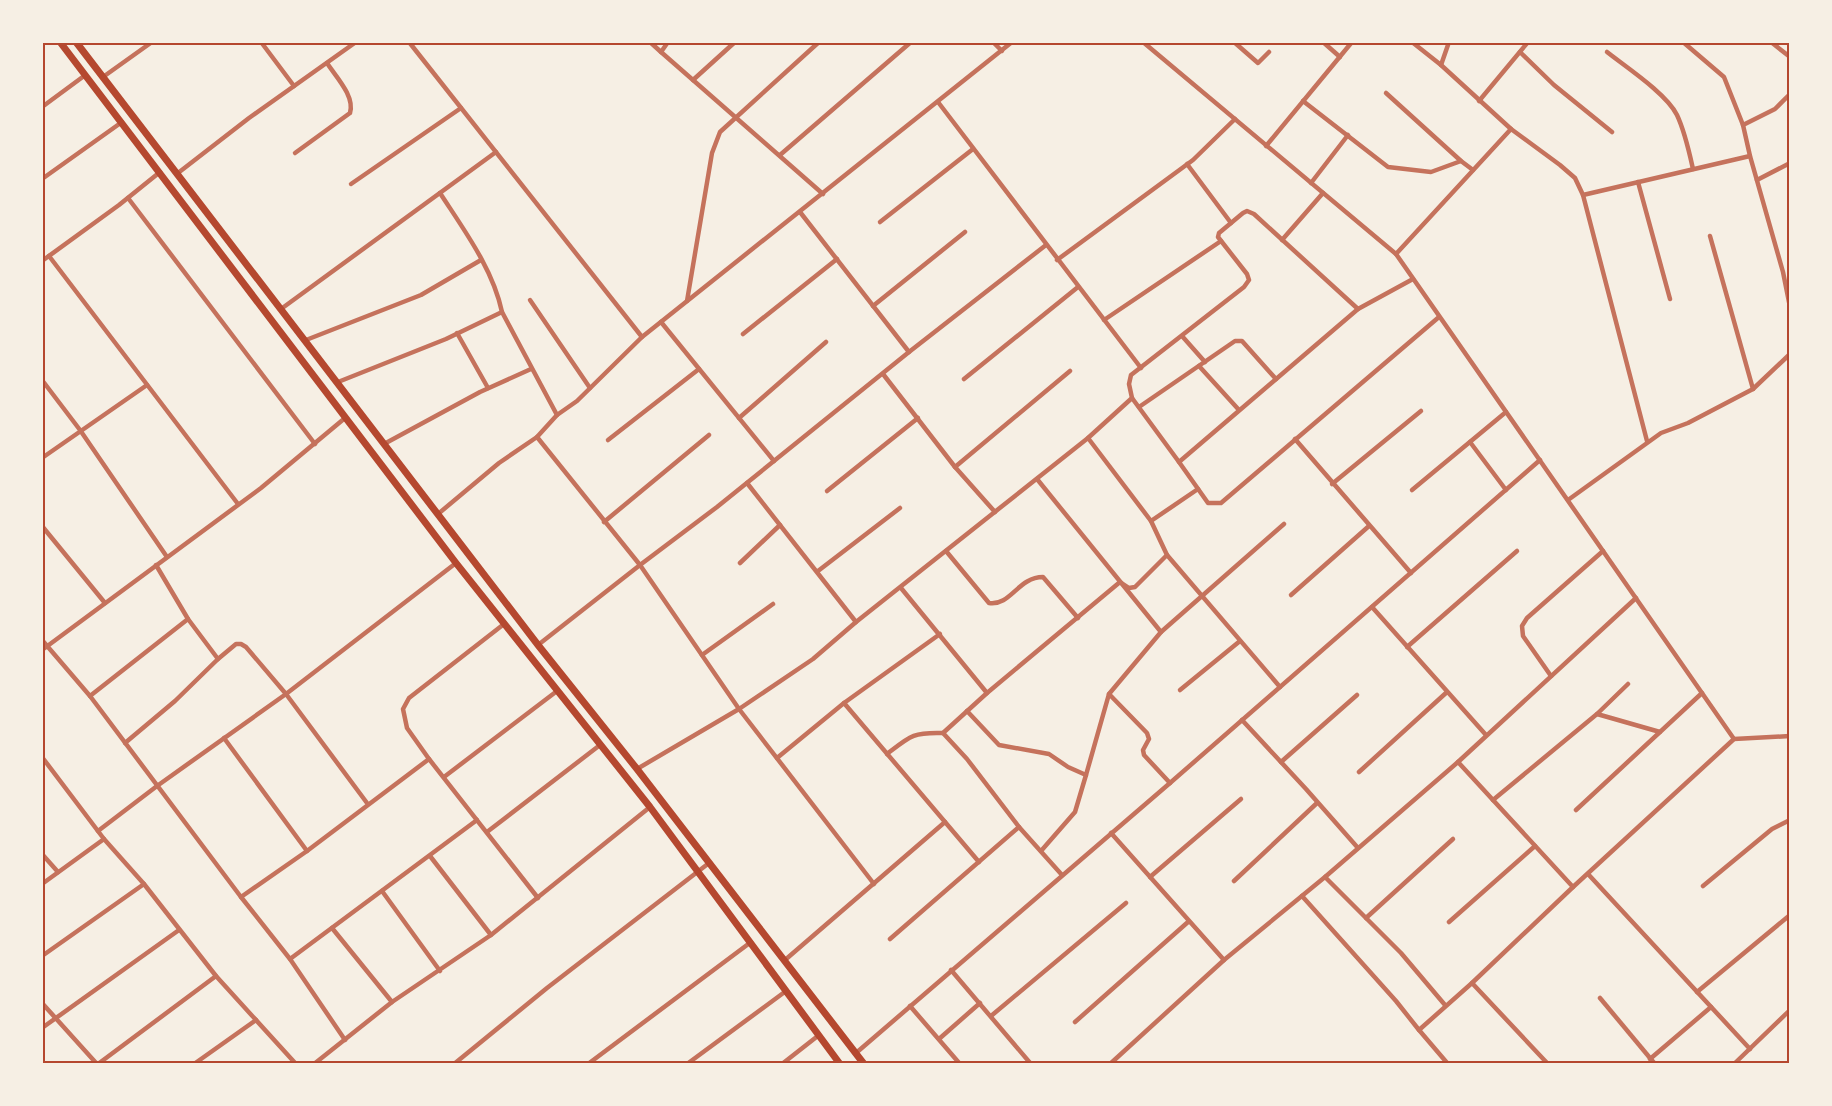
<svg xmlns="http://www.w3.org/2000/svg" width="1832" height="1106" font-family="Quicksand,sans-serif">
<rect width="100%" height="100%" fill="#f6efe4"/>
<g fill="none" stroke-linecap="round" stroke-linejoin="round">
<g stroke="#c5725c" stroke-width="4.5">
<path d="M261,42L294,86"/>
<path d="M409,42L642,337"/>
<path d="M650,42L661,52L668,42"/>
<path d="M993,42L1002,51"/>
<path d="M1143,42L1396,254L1734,739"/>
<path d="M1234,42L1258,63L1269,52"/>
<path d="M1323,42L1340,57"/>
<path d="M1412,42L1441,65L1511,129L1560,165L1575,178L1583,195L1647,441"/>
<path d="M1683,42L1724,77L1743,125L1750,156L1783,272L1790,307"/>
<path d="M1771,42L1790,57"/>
<path d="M42,44L45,42"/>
<path d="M661,52L823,194"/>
<path d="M1520,52L1554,85L1612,132"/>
<path d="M1607,52C1626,67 1667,94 1677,115C1685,132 1689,151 1693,169"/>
<path d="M1441,65L1449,42"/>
<path d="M103,77L152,42"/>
<path d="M693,80L735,42"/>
<path d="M1386,93L1461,161L1473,170"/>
<path d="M1303,101L1388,167L1431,172L1461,161"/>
<path d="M1479,101L1528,42"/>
<path d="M938,102L1141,368"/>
<path d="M42,107L84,76"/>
<path d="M1743,125L1775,109L1790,94"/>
<path d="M1266,146L1352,42"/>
<path d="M295,153L350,113C355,96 336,77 327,63"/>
<path d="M780,155L911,42"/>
<path d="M1187,164L1231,223"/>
<path d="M178,173L249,118L356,42"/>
<path d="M42,179L122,122"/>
<path d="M1757,180L1790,163"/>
<path d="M1638,182L1670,299"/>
<path d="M1311,183L1348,135"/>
<path d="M351,184L461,108"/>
<path d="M440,193C464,230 493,269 502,312L557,415"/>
<path d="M1583,195L1750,156"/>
<path d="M128,198L315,444"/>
<path d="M800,212L909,352"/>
<path d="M880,222L973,149"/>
<path d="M1710,236L1753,389"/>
<path d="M1282,240L1323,193"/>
<path d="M1396,254L1511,129"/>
<path d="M49,256L238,504"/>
<path d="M1057,260L1193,160L1235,119"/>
<path d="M42,261L119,205L160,172"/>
<path d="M530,300L590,388"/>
<path d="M687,301L712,153L720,132L819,42"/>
<path d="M873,306L965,232"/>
<path d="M281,309L496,152"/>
<path d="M1104,320L1221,241"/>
<path d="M661,322L774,461"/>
<path d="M457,333L488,388"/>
<path d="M743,334L837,259"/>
<path d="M1182,336L1205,362"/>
<path d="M306,340L421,295L481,260"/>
<path d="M1199,366L1239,410"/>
<path d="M883,374L955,467L995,512"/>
<path d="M964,379L1078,287"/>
<path d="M42,380L80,430L167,557"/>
<path d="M338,382L446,339L502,312"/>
<path d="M1132,398L1179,462L1358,309"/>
<path d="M1139,407L1235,341H1242L1276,379"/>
<path d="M739,418L826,342"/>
<path d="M537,437L640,565L739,709L874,884"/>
<path d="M1295,439L1411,573"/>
<path d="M608,440L699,369"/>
<path d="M1470,442L1506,490"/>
<path d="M384,444L480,392L531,369"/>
<path d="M42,458L147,385"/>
<path d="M1179,462L1208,503H1221L1439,317"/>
<path d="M955,467L1070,371"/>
<path d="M1037,479L1161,632L1284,524"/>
<path d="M747,483L856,622"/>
<path d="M1332,484L1421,411"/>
<path d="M1412,490L1506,412"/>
<path d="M827,491L918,418"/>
<path d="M1568,500L1661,433L1688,423L1753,389L1790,354"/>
<path d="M438,514L499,463L537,437L557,415L577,401L642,337L1012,42"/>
<path d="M1151,521L1198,489"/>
<path d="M604,522L709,435"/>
<path d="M42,526L105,603"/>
<path d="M946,551L989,603C1011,606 1018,577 1043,577L1078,618"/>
<path d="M1167,555L1280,687"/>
<path d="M740,563L780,525"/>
<path d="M818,571L900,508"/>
<path d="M901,588L987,693"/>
<path d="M1291,595L1369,526"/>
<path d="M1372,607L1486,735"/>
<path d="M504,624L409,698L403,709L407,728L429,759L538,898"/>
<path d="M42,640L90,696L241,897L290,959L345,1040"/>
<path d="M538,645L640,565L717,507L909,352L1046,245"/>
<path d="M1407,647L1517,551"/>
<path d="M42,650L261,488L345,418"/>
<path d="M702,655L773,604"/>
<path d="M218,659L236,644H241L246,647L286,694L367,803"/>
<path d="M1551,676L1523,636L1522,626L1527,618L1603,551"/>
<path d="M1180,690L1240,641"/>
<path d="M1109,694L1147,733L1149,739L1143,750L1144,755L1170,783"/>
<path d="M90,696L188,619"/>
<path d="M844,703L979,862"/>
<path d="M967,711L999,745L1049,754L1068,767L1086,775L1109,694L1161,632"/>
<path d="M1597,714L1660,732"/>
<path d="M1242,720L1306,789L1358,848"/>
<path d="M224,738L307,851"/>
<path d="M125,743L175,701L218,659L188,619L156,565"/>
<path d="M887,754C910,736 913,732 943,733"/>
<path d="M42,757L104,839L144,884L216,976L296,1064"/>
<path d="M777,758L844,703L940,634"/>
<path d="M1281,762L1357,695"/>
<path d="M637,769L739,709L813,659L856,622L1088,438L1132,398L1129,384L1131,375L1244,287L1249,280L1247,274L1218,237L1219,233L1243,213L1247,211L1254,214L1358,309L1413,279"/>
<path d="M1359,772L1447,692"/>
<path d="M444,777L557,691"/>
<path d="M1493,800L1597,714L1628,684"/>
<path d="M1576,810L1702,693"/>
<path d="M98,831L157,786L286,694L456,563"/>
<path d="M487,832L600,745"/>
<path d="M1111,833L1224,960"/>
<path d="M1041,851L1075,812L1086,775"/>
<path d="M42,854L58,872"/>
<path d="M430,856L491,935"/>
<path d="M1588,874L1750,1049"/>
<path d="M1062,875L1019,827L967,759L943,733L987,693L1120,582L1129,588L1135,587L1167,555L1151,521L1088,438"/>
<path d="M1150,877L1241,799"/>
<path d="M1325,877L1401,953L1445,1005"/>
<path d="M1234,881L1317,803"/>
<path d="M42,884L104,839"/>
<path d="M1703,886L1772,829L1790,820"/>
<path d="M1573,887L1734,739L1790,736"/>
<path d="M382,891L440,971"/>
<path d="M1302,896L1396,1001L1419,1030"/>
<path d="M241,897L307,851L429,759"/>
<path d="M1366,918L1453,839"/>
<path d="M1449,922L1535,846"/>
<path d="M332,928L392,1002"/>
<path d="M890,939L1019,827"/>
<path d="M42,956L144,884"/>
<path d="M290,959L477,820"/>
<path d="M785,960L945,822"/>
<path d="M951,970L1031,1064"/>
<path d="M1472,983L1548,1064"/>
<path d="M1697,992L1790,915"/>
<path d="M1600,998L1655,1064"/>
<path d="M42,1003L97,1064"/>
<path d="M910,1006L960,1064"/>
<path d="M991,1016L1126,903"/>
<path d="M1075,1022L1188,922"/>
<path d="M42,1028L179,930"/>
<path d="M939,1039L980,1003"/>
<path d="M856,1053L1170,783L1540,460"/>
<path d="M1650,1059L1711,1007"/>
<path d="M98,1064L216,976"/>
<path d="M194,1064L256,1020"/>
<path d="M314,1064L392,1002L491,935L650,807"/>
<path d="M454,1064L547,988L709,863"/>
<path d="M588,1064L751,942"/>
<path d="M687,1064L786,991"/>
<path d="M782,1064L819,1035"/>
<path d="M1110,1064L1224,960L1325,877L1458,762L1636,598"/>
<path d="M1448,1064L1419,1030L1472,983L1573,887L1458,762"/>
<path d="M1734,1064L1790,1010"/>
</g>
<g stroke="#b5482f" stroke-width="7">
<path d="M60,42L456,563L650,807L840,1064"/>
<path d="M76,42L538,645L637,769L864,1064"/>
</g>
</g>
<rect width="1832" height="1106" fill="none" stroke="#f6efe4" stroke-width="87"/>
<rect x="44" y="44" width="1744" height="1018" fill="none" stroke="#b5482f" stroke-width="2"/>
</svg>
